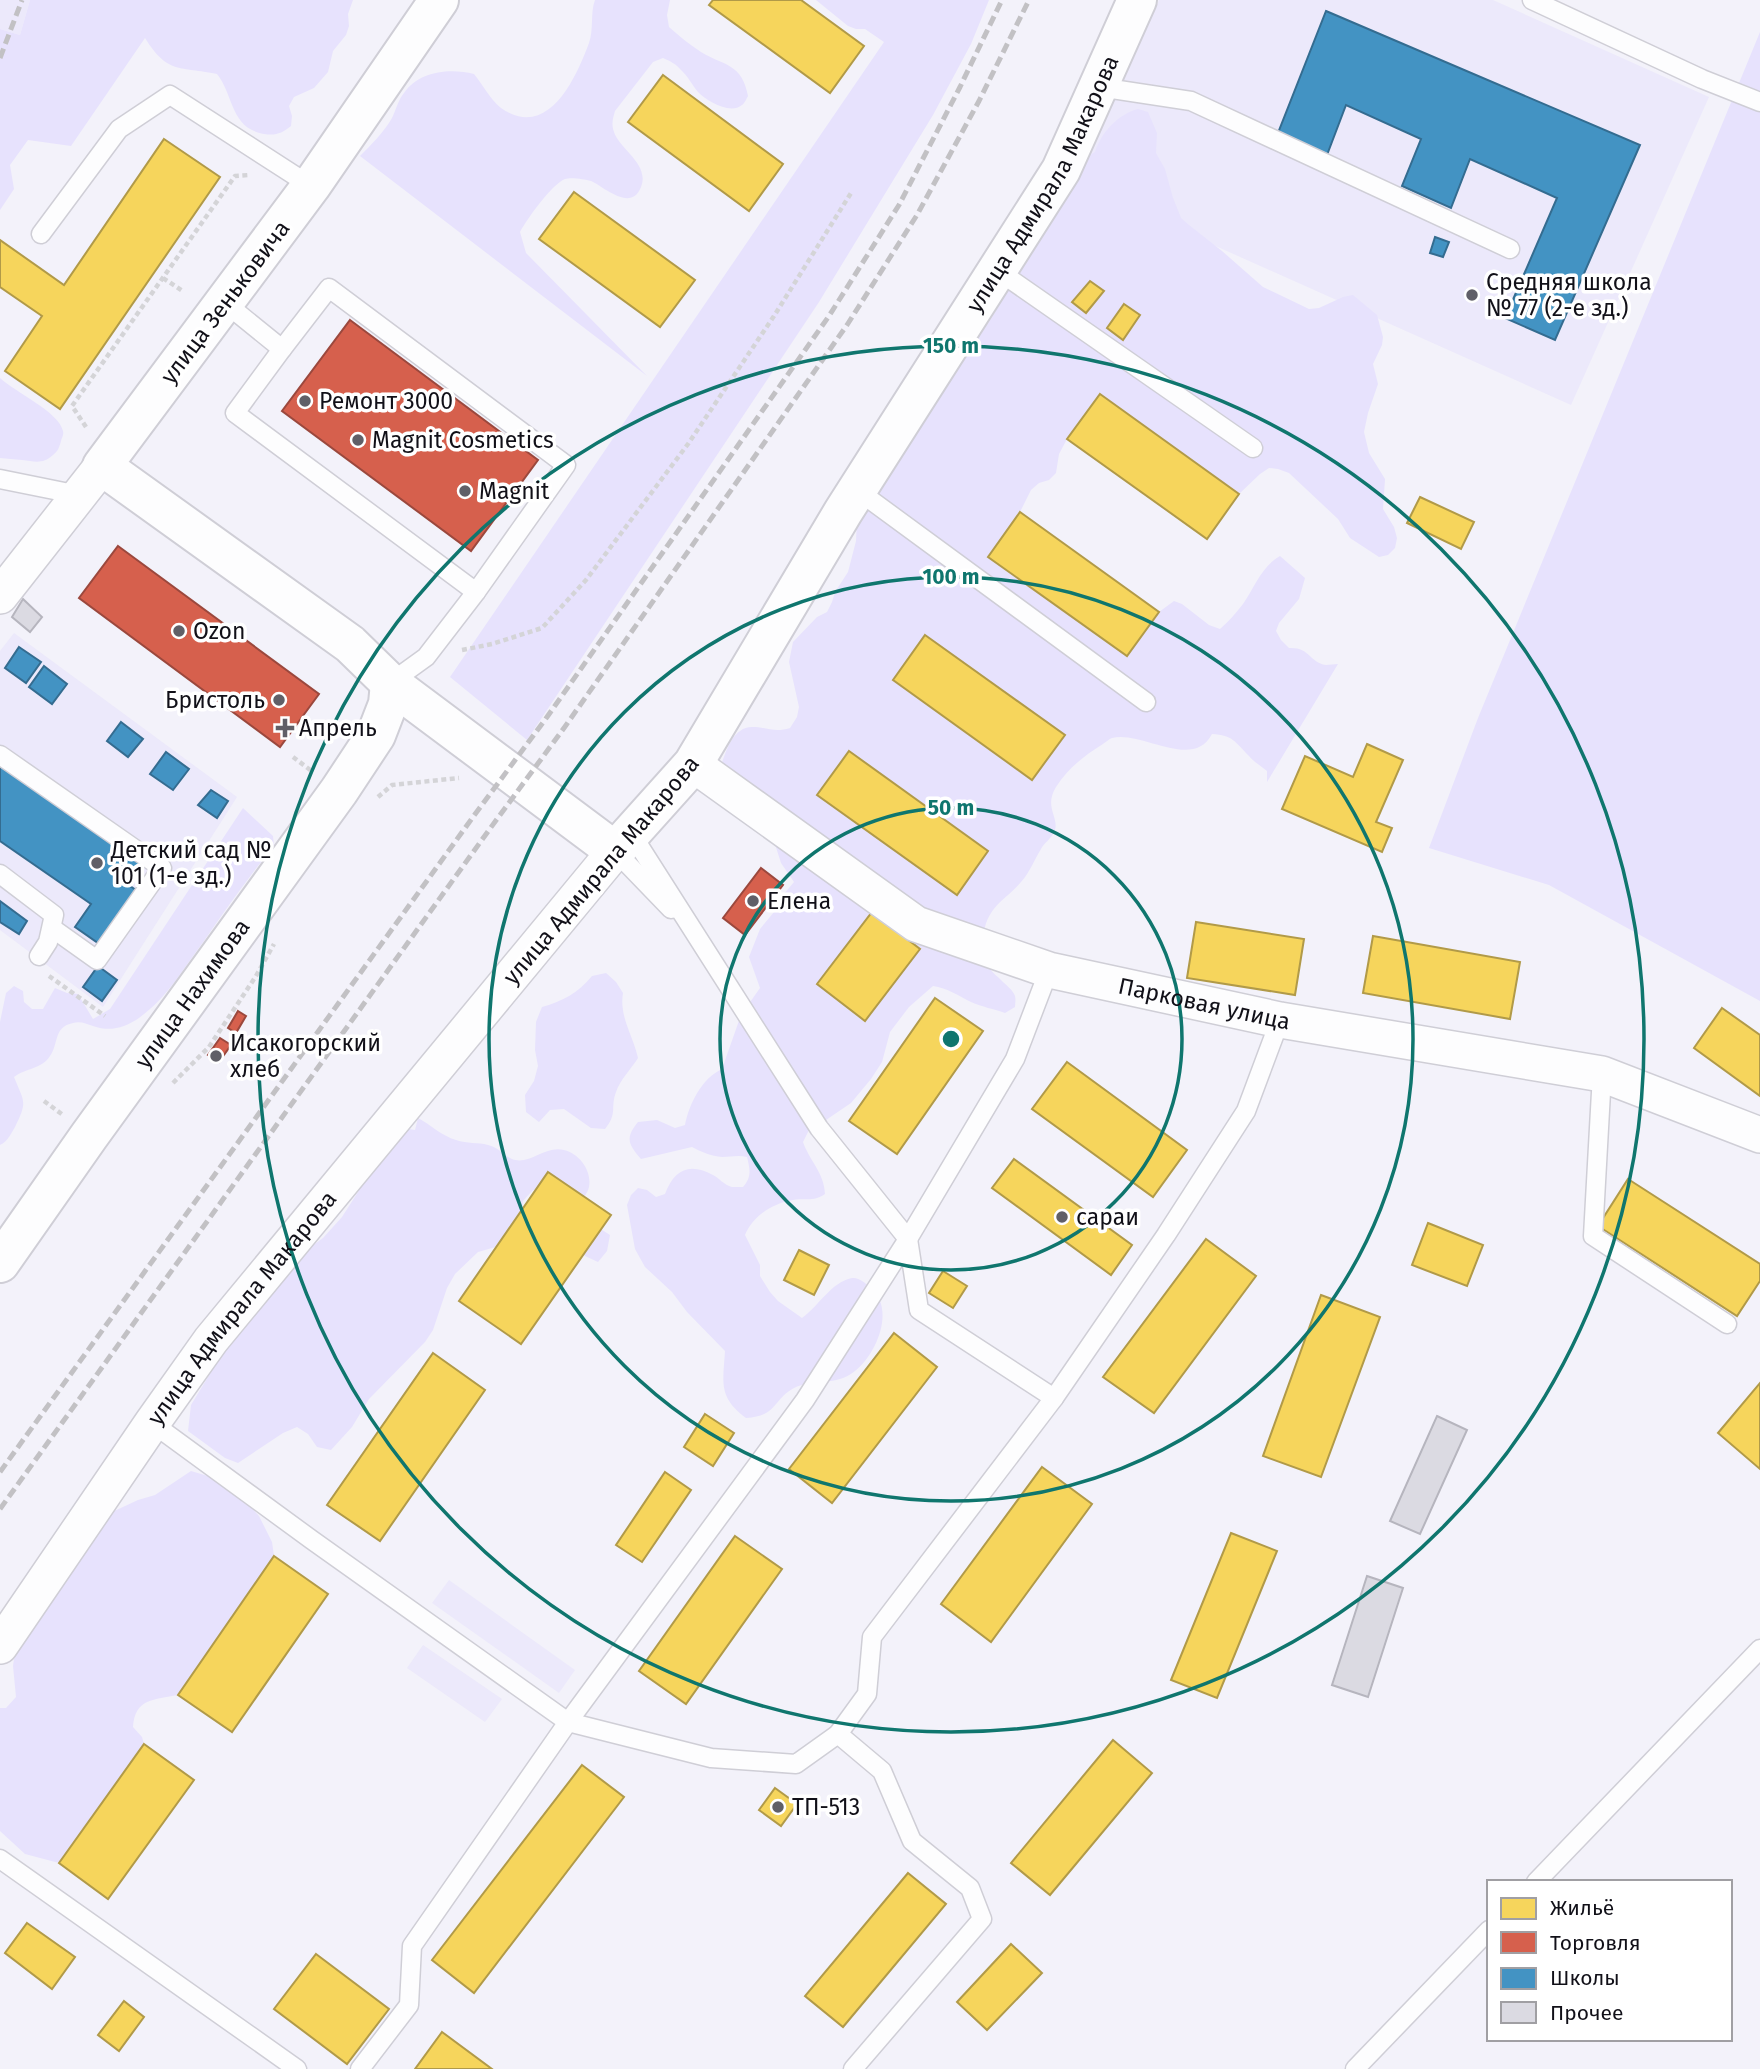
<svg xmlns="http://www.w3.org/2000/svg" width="1760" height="2069" font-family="'Fira Sans',sans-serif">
<rect width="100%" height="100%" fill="#f3f2fa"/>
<g fill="#ece9fb">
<path d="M0,0H30L20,35L0,29Z"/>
<path d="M1159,0H1493L1709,97L1571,405L1077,184Z"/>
<path d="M14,633L237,797L103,1007L0,930V651Z"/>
<path d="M449,1580L575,1670L559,1693L432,1603Z"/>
<path d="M423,1645L502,1699L485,1722L407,1668Z"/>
</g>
<g fill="#e7e2fd">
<path d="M30,0H353L348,14L349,26L346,35L333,51L328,72L314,88L294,97L289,106L292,116L291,126C282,133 276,136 264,134C230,128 234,95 217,74C180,66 168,75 145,38L71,146L28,140L10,165L14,189L0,210V29L20,35Z"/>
<path d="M595,0H670L667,15L669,27C679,36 689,44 701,52C724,66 742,63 748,96C747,98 744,104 742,105C730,115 707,101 698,92C692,85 688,76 681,70C676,64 670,61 663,58L653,62L615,111C613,118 611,124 614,132C620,150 650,164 641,187C631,213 603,186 591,181C584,179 571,177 565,179C552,184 527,219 520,232L526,253L647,376L360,156C371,145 384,132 392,118C396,110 398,100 404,93C419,71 450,68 474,74C483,85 490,99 501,108C548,141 576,78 589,43C594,29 590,13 595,0Z"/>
<path d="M816,0H989L971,44L933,115L819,302L527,740L450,677L884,42L865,29H856L848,26Z"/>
<path d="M1760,32V1001L1549,885L1429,848L1478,718Z"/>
<path d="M1138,109L1148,112L1157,133L1156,153L1165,169L1173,198L1181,218L1189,225L1222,251L1263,287L1309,309L1319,308L1343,297L1353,295L1377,315L1383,337L1382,345L1373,364L1378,384L1368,413L1364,432L1369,453L1385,479L1383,509L1394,527L1397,538L1395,548L1388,555L1379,557L1350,538L1338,519L1289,473L1278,469L1269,468L1260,474L1239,494L1099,394L1067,439L1059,454L1056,473L1049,480L1039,483L1031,490L1020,512L988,557L1127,656L1159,612L1174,601L1182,604L1209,625L1220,629C1229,621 1236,613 1243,604C1255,587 1261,567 1280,556L1305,578L1299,599L1279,623L1276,631L1281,640L1289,648C1310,647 1309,662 1326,665C1330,665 1334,664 1338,664L1267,782V771C1261,766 1254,762 1249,756C1235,742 1233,735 1212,734C1193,771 1141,730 1112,738C1109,739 1106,742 1103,744C1084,756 1068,768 1056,787C1043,808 1061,819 1054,832C1051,839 1044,843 1041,849C1034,860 1030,872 1021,882C1009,897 991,904 985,927C982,938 983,960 990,969C993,973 998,977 1001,980C1006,985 1013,990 1015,996C1016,1000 1015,1004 1015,1007L1005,1013C994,1009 982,1007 971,1002C959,996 947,988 933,986L909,1007L890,1032L882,1062L871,1079L851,1103L826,1120L819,1128H810L803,1142C810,1162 824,1172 825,1194C814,1202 805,1198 793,1200C773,1203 753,1216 745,1235L760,1265V1276L770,1292L778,1301L802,1318C818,1307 831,1282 852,1278C859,1277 865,1283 870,1287C896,1308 877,1354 855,1371C835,1387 815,1378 794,1388C773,1399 778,1416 746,1418C718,1397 723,1383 725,1351L687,1312L672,1292L645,1267L635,1249L627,1205L631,1195L638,1188L647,1190L656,1197L665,1194C674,1170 689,1162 713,1175C719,1178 724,1185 732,1187C733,1187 742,1187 743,1187C752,1177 750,1169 747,1157C738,1155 731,1157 722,1157C711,1156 701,1152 692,1147L641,1159C628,1144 625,1138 638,1122L657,1120L675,1128L685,1125C689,1104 702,1078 722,1069L741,1015L760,988L749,957L760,929L774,912L777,902L794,882L781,863L774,841L720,769C725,754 732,727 752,727C767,727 774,733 790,728L797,717L799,707L789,662L793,642L817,617L827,612L832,602L835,592L848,572L856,541L857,518L971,346C987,327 1000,306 1010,283L1087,157L1095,152C1101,133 1118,114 1138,109Z"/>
<path d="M0,378C15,392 59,412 63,431C64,435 62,437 61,441C59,448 58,451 53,455C42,465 34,461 22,460C14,459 7,459 0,458Z"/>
<path d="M243,808L273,836L274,846C249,876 226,909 204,941C182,970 169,996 139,1018C124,1028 110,1032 93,1026C86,1024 81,1021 73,1023C53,1027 59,1044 50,1056C42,1069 26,1068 14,1077C24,1102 28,1101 15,1127C10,1135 8,1141 0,1145V1022L6,993L14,986L23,991L24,1002L32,1009H43L55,988L67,993L78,994L93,1019L110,1009Z"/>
<path d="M606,973L616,982L623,993C619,1017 633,1035 638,1058C631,1069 620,1080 616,1092C610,1108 618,1113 605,1129L591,1128L564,1109L550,1110L539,1122L526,1112L525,1095L534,1081L538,1066L535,1050L536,1022L542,1007C563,1001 578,993 592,976Z"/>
<path d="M418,1118C431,1125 442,1136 456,1140C467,1144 478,1142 488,1145C498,1147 503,1155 512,1159C529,1166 545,1145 564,1150C580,1154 592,1171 589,1187C588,1192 584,1197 581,1201L596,1226L610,1235L607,1251L598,1262L585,1256L574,1247L545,1195L533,1190L523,1201L520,1217L506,1244L478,1252L455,1274L447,1288L433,1330L425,1342L369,1399L352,1427L331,1450L317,1447L308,1434L297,1427L283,1433L238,1463L225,1458L188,1431L191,1405L214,1367L218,1355L301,1254L323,1238L342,1217L358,1192L368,1168L402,1128L415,1130Z"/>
<path d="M191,1471L211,1477L234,1488L259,1516L272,1542L274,1556L178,1695C154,1700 135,1698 133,1727L142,1737L144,1744L59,1863L25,1854L0,1831V1708H6L16,1697L13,1666L15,1652L110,1513L138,1500L155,1495Z"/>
</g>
<g fill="#f6d55c" stroke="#b19a48" stroke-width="2">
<path d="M713,0H801L864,46L830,93L709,5Z"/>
<path d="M663,75L783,164L749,211L628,122Z"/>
<path d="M164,139L220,177L60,409L5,371L42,316L0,287V240L64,285Z"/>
<path d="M574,192L695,280L660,327L539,239Z"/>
<path d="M1090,281L1104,291L1086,313L1072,302Z"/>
<path d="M1124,304L1140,315L1123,340L1107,328Z"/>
<path d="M1100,394L1239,494L1207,539L1067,439Z"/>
<path d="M1420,497L1474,522L1461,549L1407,523Z"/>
<path d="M1020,512L1159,612L1127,656L988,557Z"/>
<path d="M925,635L1065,735L1032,780L893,680Z"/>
<path d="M1367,744L1403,760L1376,822L1392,828L1382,852L1282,809L1305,756L1353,777Z"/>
<path d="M849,751L988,851L957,895L817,795Z"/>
<path d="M872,912L920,949L865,1021L817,984Z"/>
<path d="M1196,922L1304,939L1295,995L1187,978Z"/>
<path d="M1373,936L1520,962L1510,1019L1363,993Z"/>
<path d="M935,998L983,1031L897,1154L849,1121Z"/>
<path d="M1722,1008L1760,1035V1096L1694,1048Z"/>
<path d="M1067,1062L1187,1150L1153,1197L1032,1109Z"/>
<path d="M1014,1159L1132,1245L1111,1275L992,1188Z"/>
<path d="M548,1172L611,1215L521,1344L459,1301Z"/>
<path d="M1628,1179L1760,1264V1281L1737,1316L1598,1226Z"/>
<path d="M1428,1223L1483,1245L1467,1286L1412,1265Z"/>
<path d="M1206,1239L1256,1276L1154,1413L1103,1377Z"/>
<path d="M799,1250L829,1265L814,1295L784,1280Z"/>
<path d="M943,1271L967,1286L953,1308L929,1293Z"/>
<path d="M1321,1295L1380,1317L1321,1477L1263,1456Z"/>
<path d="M894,1333L937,1367L832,1503L789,1469Z"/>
<path d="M433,1353L485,1390L380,1541L327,1505Z"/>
<path d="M1760,1383V1469L1718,1433Z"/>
<path d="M705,1414L734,1433L713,1466L684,1447Z"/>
<path d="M1042,1467L1092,1504L991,1642L941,1604Z"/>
<path d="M665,1472L691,1490L642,1562L616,1545Z"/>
<path d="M1231,1533L1277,1551L1217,1698L1171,1680Z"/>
<path d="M735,1536L782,1569L686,1704L639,1671Z"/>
<path d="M274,1556L328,1594L232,1732L178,1695Z"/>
<path d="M1113,1740L1152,1773L1050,1895L1011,1863Z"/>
<path d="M144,1744L194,1780L108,1899L59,1863Z"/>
<path d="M582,1765L624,1797L474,1993L432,1960Z"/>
<path d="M775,1788L797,1804L781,1826L759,1810Z"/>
<path d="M908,1873L946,1904L843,2027L805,1996Z"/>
<path d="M27,1923L75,1957L52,1989L5,1953Z"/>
<path d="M1011,1944L1042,1973L987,2030L957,2002Z"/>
<path d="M316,1954L389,2009L347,2064L274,2009Z"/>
<path d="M124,2001L144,2017L119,2051L98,2035Z"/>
<path d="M442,2032L492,2069H415Z"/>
</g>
<g fill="#d6604d" stroke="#9b483d" stroke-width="2">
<path d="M350,320L538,460L471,551L282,411Z"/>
<path d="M118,546L319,694L280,747L79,598Z"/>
<path d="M761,868L783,885L745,935L723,918Z"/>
<path d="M238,1011L246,1016L236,1033L228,1028Z"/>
<path d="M220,1038L231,1045L219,1062L208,1055Z"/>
</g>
<g fill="#4393c3" stroke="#346c90" stroke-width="2">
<path d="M1326,11L1640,145L1555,340L1505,318L1557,198L1470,159L1451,208L1402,186L1421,139L1346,105L1327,155L1278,133Z"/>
<path d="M1435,237L1449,242L1443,257L1430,253Z"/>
<path d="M19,647L41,662L26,683L5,668Z"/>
<path d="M44,666L67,684L52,704L29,687Z"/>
<path d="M121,722L143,739L128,757L107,741Z"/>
<path d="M166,752L189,769L173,790L150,774Z"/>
<path d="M0,762L142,861L127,884L136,890L98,943L75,927L91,904L0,841Z"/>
<path d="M211,790L228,801L217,818L198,805Z"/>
<path d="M0,901L27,921L19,934L0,922Z"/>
<path d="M98,966L117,980L102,1001L83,987Z"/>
</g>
<g fill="#dbdae2" stroke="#b6b5be" stroke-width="2">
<path d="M23,599L42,617L30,632L12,617Z"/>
<path d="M1437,1416L1467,1430L1420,1534L1390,1521Z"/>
<path d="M1367,1576L1403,1588L1368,1697L1332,1685Z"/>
</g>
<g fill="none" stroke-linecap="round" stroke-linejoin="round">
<defs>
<g id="lane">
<path d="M1532,0L1702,79L1760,102"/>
<path d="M1099,87L1191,101L1510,249"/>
<path d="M41,234L119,129L170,95L311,186"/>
<path d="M997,270L1253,448"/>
<path d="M224,302L282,349L235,413L476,592"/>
<path d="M282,349L329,288L566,465L476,592L426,657L390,683"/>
<path d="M0,479L79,495"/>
<path d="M857,490L1146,702"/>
<path d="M0,755L162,868L97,960L52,928"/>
<path d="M631,833L819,1128L908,1239L919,1310L1054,1398"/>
<path d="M615,851L671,909"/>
<path d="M0,874L54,915L48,942L39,956"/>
<path d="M1602,1074L1593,1236L1727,1324"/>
<path d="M152,1423L312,1540L568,1722L711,1758L796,1764L838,1734L882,1771L912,1841L970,1888L982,1919L853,2069"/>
<path d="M838,1734L867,1694L872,1637L1054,1398L1166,1235L1246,1111L1280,1020"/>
<path d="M0,1859L297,2069"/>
<path d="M1536,1882L1760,1649"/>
<path d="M360,2069L409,2005L412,1946L568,1722L805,1400L908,1239L1015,1059L1049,970"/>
<path d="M1355,2069L1489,1930"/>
</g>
<g id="street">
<path d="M0,596L102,466"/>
<path id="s1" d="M693,764L916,924L1049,970L1280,1020L1602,1074L1760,1135"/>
<path id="s2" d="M0,1646L152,1423L211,1340L615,851"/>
</g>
<g id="secondary">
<path id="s3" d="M439,0L311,186L102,466L350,644L390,683L615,851L693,764L843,512L1061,170L1137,0"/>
<path id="s4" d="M0,1263L89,1136L339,791L376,735L388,704L390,683"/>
</g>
</defs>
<use href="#lane" stroke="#cfced6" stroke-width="21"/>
<use href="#street" stroke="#cfced6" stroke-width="38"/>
<use href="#secondary" stroke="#cfced6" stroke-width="42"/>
<g stroke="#d4d4d7" stroke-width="4.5" stroke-dasharray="5 3.5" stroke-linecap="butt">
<path d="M163,278L184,292"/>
<path d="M86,427L72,406L235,176L249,175"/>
<path d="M462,650L492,644L542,628L586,580L688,444L774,316L851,193"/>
<path d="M293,757L313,772"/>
<path d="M378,797L392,785L459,778"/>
<path d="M49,976L105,1016"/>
<path d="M173,1083L209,1047L256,976L274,944"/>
<path d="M44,1101L63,1115"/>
</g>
<use href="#lane" stroke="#fdfdfe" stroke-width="18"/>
<use href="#street" stroke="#fdfdfe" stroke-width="35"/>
<use href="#secondary" stroke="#fdfdfe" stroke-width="38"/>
<g stroke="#c2c1c4" stroke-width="5" stroke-dasharray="10 5" stroke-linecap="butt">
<path d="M0,58L22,0"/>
<path d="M0,1472L473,817L547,717L829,316L899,205L960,87L1002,0"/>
<path d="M0,1509L489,830L564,728L847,325L917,215L979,101L1029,0"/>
</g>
</g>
<g fill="none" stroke="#0f766e" stroke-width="3.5">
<circle cx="951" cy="1039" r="231"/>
<circle cx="951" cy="1039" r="462"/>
<circle cx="951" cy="1039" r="693"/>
</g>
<g fill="#605f67" stroke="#fff" stroke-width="2.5">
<circle cx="1472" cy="295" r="7"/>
<circle cx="305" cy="401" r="7"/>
<circle cx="358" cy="440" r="7"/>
<circle cx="465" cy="491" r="7"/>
<circle cx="179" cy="631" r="7"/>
<circle cx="279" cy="700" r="7"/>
<path d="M281.5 717.5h7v7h7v7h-7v7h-7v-7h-7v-7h7z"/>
<circle cx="97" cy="863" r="7"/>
<circle cx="753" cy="901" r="7"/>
<circle cx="216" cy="1056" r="7"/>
<circle cx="1062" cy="1217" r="7"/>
<circle cx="778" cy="1807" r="7"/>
</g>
<g text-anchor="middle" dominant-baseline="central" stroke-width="7" stroke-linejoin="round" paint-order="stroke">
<g font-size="23" fill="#111018" stroke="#fff">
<text stroke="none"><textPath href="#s3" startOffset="2012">улица Адмирала Макарова</textPath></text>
<text transform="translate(225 302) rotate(-53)">улица Зеньковича</text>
<text transform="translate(601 870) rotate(-50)">улица Адмирала Макарова</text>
<text stroke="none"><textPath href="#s4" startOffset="331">улица Нахимова</textPath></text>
<text stroke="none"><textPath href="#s1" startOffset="574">Парковая улица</textPath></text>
<text stroke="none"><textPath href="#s2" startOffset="416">улица Адмирала Макарова</textPath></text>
</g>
<g font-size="23" fill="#111018" stroke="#fff" text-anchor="start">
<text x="1486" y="282">Средняя школа<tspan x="1486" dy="26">№ 77 (2-е зд.)</tspan></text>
<text x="319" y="401">Ремонт 3000</text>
<text x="372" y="440">Magnit Cosmetics</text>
<text x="479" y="491">Magnit</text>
<text x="193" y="631">Ozon</text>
<text x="265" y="700" text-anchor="end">Бристоль</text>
<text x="299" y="728">Апрель</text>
<text x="111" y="850">Детский сад №<tspan x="111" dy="26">101 (1-е зд.)</tspan></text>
<text x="767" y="901">Елена</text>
<text x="230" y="1043">Исакогорский<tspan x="230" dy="26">хлеб</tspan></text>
<text x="1076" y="1217">сараи</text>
<text x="792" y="1807">ТП-513</text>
</g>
</g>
<circle cx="951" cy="1039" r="10" fill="#0f766e" stroke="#fff" stroke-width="3.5"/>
<g font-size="21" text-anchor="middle" font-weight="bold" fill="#0f766e" stroke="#fff" stroke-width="7" stroke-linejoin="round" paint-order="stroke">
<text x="951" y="353">150 m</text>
<text x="951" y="584">100 m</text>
<text x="951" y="815">50 m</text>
</g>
<rect x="1487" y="1880" width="245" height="161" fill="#ffffff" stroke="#a09fa3" stroke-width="2"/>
<rect x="1501" y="1898" width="35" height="21" fill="#f6d55c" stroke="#a09fa3" stroke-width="2"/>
<text x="1550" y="1915" font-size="21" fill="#111018">Жильё</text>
<rect x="1501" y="1932" width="35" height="21" fill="#d6604d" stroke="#a09fa3" stroke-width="2"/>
<text x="1550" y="1950" font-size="21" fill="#111018">Торговля</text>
<rect x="1501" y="1968" width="35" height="21" fill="#4393c3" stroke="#a09fa3" stroke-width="2"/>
<text x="1550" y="1985" font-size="21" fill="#111018">Школы</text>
<rect x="1501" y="2002" width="35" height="21" fill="#dbdae2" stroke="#a09fa3" stroke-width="2"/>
<text x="1550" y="2020" font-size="21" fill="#111018">Прочее</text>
</svg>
